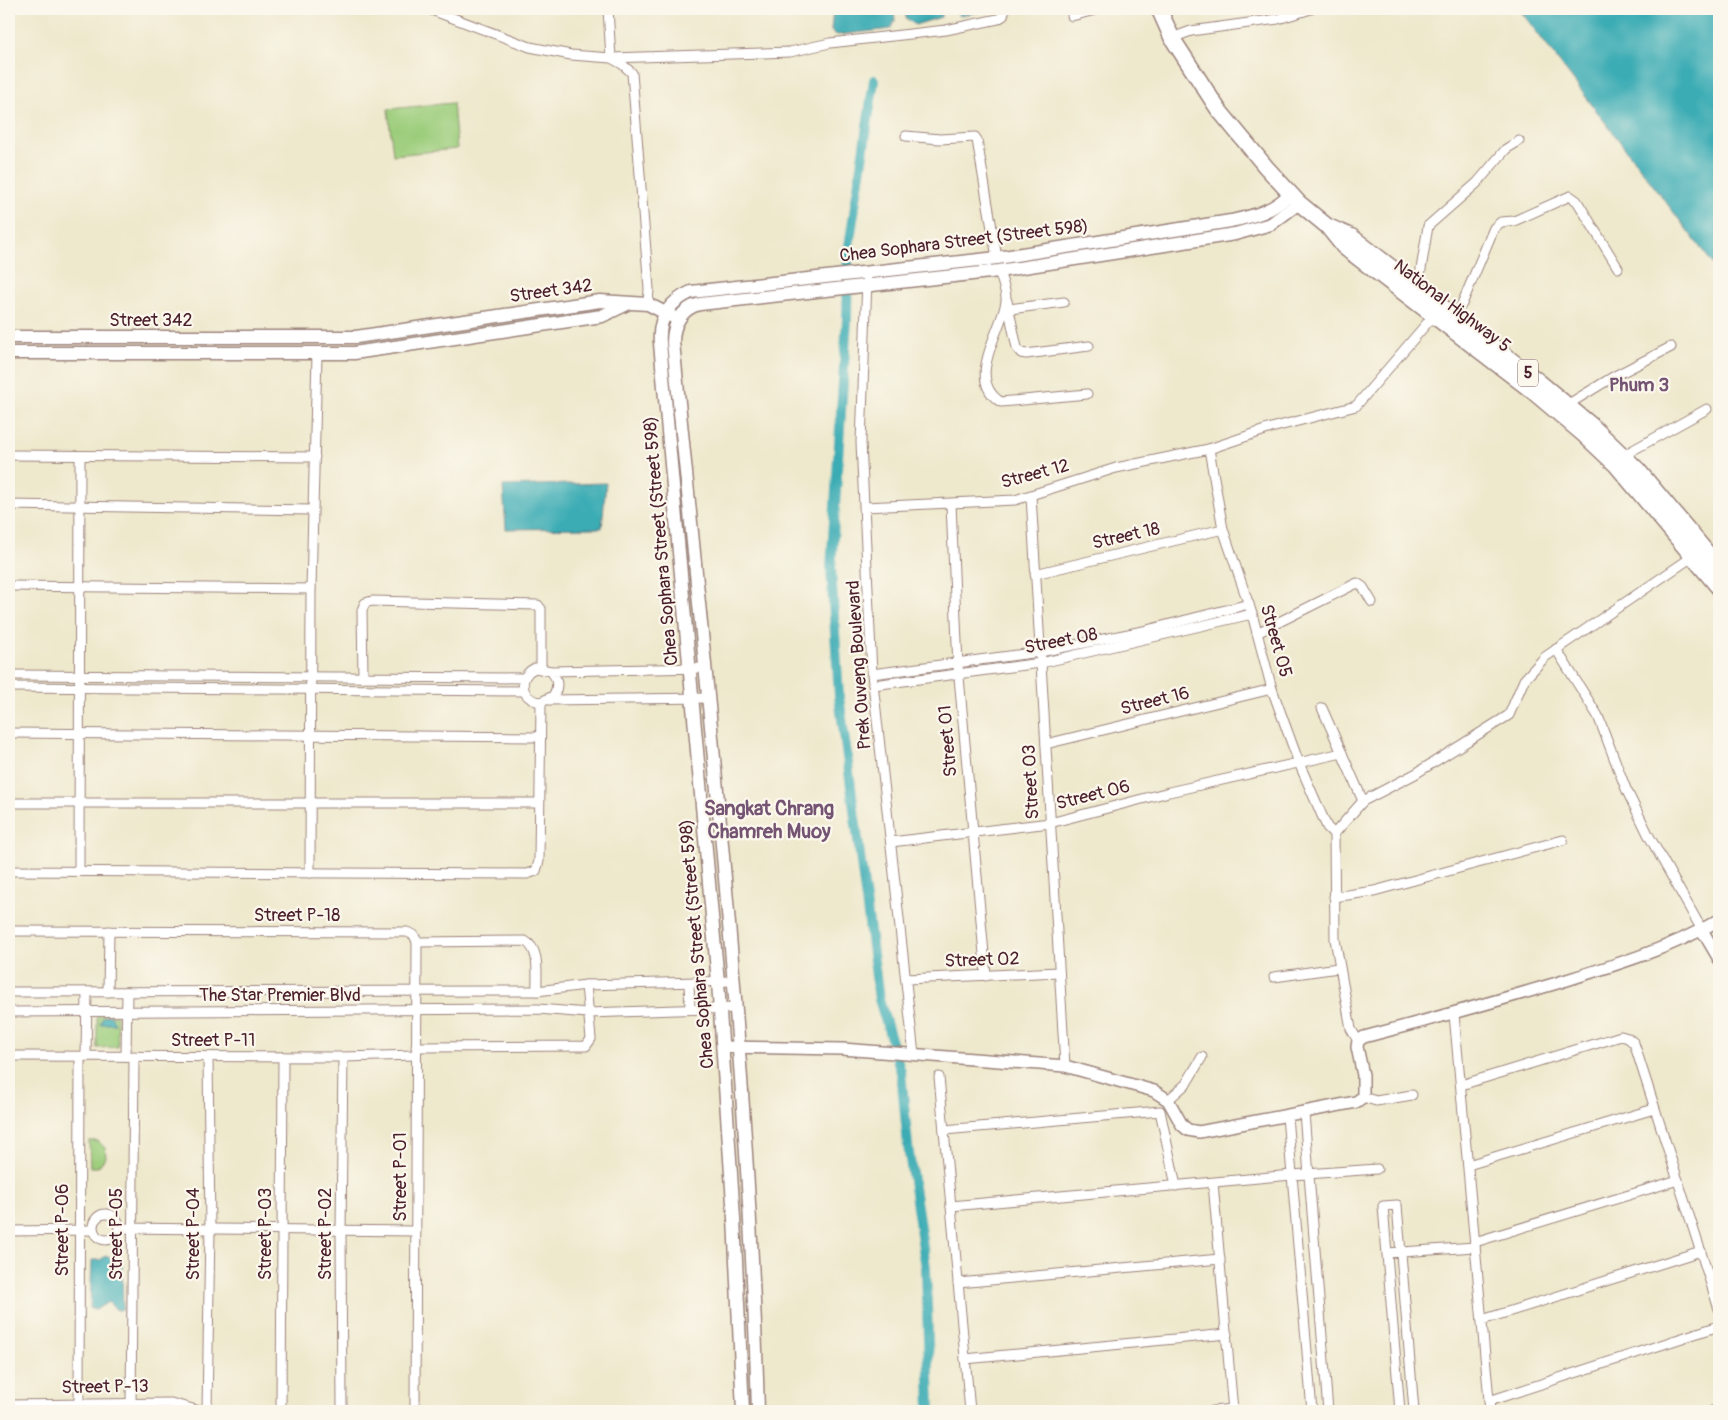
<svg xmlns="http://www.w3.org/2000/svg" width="1728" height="1420" font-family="Pangolin,sans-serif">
<rect width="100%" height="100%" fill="#fbf7ec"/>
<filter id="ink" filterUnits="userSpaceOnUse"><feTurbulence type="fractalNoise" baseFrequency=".02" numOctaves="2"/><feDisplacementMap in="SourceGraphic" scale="10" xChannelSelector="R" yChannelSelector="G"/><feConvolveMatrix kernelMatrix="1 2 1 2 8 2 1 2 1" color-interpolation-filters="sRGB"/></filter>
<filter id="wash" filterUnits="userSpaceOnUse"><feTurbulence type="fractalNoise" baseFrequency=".0096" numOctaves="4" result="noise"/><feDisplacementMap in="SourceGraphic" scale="20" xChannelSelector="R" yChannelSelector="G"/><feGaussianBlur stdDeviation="1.12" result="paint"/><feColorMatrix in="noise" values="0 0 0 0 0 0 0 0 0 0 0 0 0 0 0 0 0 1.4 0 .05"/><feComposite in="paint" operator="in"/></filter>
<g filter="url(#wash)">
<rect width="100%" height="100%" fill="#eee8cc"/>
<g fill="#9ccd7c" stroke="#737654">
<path d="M453,103L457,149L393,155L388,109Z"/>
<path d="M97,1015H117L118,1047L97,1048Z"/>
<path d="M89,1141H98L105,1148L106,1157L98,1167H90Z"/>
</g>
<g fill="#3bacb4" stroke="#426670">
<path d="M833,9H894L895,21L891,29L837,35L831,31Z"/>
<path d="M905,9H944L941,17L915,25L906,18Z"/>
<path d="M956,9H993L959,16Z"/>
<path d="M1519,9H1719V272Z"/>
<path d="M606,483L602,528L506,529L503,486Z"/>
<path d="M108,1015L112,1017L115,1024H100L103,1017Z"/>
<path d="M106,1256L115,1261H122L123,1310H117L108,1302L97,1309L90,1308L92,1260H100Z"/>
</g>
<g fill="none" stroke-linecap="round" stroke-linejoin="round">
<path stroke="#3bacb4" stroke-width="10" d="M874,80L848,253L847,319L831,568L839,696L879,999L901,1072L908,1146L926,1268L930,1411"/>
</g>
</g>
<g filter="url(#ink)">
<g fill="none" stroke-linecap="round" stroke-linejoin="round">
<defs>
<g id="minor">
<path d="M429,9L530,47L571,55L611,58L790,52L830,43L946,30L998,19L1003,16L1005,9"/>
<path d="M608,9L611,58L622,64L632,73L649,289L648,304"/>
<path d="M1072,16L1099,9"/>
<path d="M1172,38L1191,31L1278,19L1311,9"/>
<path d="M906,136L940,139L975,137L977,140L997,258"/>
<path d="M999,271C1001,279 1007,292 1006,301C1003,329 964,379 1001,402L1087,394"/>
<path d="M867,280L861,442L872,674L914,1055"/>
<path d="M1418,288L1428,226L1477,183L1506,149L1519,141"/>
<path d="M1007,301L1017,348L1021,353L1026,354L1089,346"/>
<path d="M1009,309L1064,302"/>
<path d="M1454,316L1462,304L1494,228L1501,222L1514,221L1570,196L1577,201L1618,268"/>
<path d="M1567,405L1613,377L1671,347"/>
<path d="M1209,449L1223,529L1252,614L1272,689L1299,763L1327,827L1334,834"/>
<path d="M9,455L315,457"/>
<path d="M1624,455L1707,409"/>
<path d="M1031,496L1065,1066"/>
<path d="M951,504L958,666L986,976"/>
<path d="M9,505L312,510"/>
<path d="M865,507L1015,500L1116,468L1209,449L1271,428L1356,406L1434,315"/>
<path d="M1035,574L1223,529"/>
<path d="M9,586L311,589"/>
<path d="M1257,633L1357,583L1363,587L1372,602"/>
<path d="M1556,649L1598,716L1626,789L1649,836L1702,930"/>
<path d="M551,671C558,679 559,687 553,696L541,702C520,700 517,676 535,668L551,671L705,668"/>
<path d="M872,674L1040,652L1143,631L1249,604"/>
<path d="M9,675L524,678"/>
<path d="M363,677L362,610L365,603L372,601L538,605L541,609V667"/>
<path d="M873,685L1041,663L1252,614"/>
<path d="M9,687L524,691"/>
<path d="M548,700L708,698"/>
<path d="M1322,708L1363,801"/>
<path d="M9,733L540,737"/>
<path d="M1046,744L1272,689"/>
<path d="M9,803H539"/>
<path d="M891,842L1050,823L1169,792L1342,753"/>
<path d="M9,871L527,874L536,871L539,861L541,702"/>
<path d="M79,871L80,456"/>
<path d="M310,873L311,589L317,354"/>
<path d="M1334,897L1374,891L1563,840"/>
<path d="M9,931L407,932L414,935L417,942L415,1411"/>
<path d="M417,942L525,941C541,950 536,974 537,991"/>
<path d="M1274,977L1338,968"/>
<path d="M906,979L1059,972"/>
<path d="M689,983L690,1009"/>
<path d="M9,992L537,991L586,985L734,981"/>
<path d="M108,992L109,931"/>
<path d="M9,1012L538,1009L588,1013L736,1008"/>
<path d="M1454,1014L1490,1411"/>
<path d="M1358,1041L1351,1029L1335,939L1334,834L1363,801L1415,774L1509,715L1524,680L1545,657L1695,555"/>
<path d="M416,1047L586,1046L591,1039L586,985"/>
<path d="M9,1056L343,1057L416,1055"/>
<path d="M86,1056L87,992"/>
<path d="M126,1056L127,992"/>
<path d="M939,1077L970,1411"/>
<path d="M1461,1085L1621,1036L1628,1038L1634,1043L1719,1309"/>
<path d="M1363,1097L1376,1101L1412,1095"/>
<path d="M1168,1100L1186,1084L1202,1057"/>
<path d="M1304,1113L1328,1411"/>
<path d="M1287,1116L1312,1411"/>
<path d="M944,1130L1160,1111L1176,1186"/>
<path d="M1468,1165L1654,1109"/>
<path d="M1213,1183L1233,1411"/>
<path d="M951,1206L1292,1175L1377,1169"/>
<circle cx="106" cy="1227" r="13"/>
<path d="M119,1228L416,1231"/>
<path d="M9,1231L93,1230"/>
<path d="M1475,1242L1678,1180"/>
<path d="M1387,1253L1475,1247"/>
<path d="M958,1283L1220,1259"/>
<path d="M1482,1320L1701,1251"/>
<path d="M965,1359L1227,1334"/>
<path d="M1489,1401L1719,1326"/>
<path d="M79,1404L80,1057"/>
<path d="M9,1405L171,1403L200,1411"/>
<path d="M131,1411L134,1056"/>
<path d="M207,1411L210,1229L208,1057"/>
<path d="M281,1411L283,1057"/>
<path d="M342,1411L341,1230L343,1057"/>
<path d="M1213,1411L1233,1409"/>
<path d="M1400,1411L1383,1206L1397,1205L1414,1411"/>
<path d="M1712,1411L1719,1409"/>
</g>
<g id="tertiary">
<path d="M1702,930L1719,959"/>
<path d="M723,1047L842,1049L1065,1066L1154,1091L1168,1100L1182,1125L1188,1130L1199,1132L1356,1102L1363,1097V1075L1357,1047L1358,1041L1364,1037C1429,1020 1493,1002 1557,983C1612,966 1670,949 1719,920"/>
</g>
<g id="secondary">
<path d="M9,337H356L600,301L648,304L673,317"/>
<path d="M9,353H354L602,316L627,304"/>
<path d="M743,1411L734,1218L718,982L660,343C658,318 669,302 691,292L997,258L1231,221C1255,216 1273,211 1290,194"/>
<path d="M758,1411C748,1054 708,698 673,342C673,324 682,308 700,304L999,271L1235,234L1271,224L1299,203"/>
</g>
<g id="trunk">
<path d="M1159,9L1172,38L1218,109L1266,167L1299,203L1327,226L1344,247L1531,390L1583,434L1616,465L1719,588"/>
<path d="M1329,227L1352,237L1538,381L1591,425L1638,470L1719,567"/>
</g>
</defs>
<use href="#minor" stroke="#9c847c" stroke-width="11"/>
<use href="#tertiary" stroke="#9c847c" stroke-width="14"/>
<use href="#secondary" stroke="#9c847c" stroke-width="15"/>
<use href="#trunk" stroke="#9c847c" stroke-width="18"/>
<use href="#minor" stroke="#fff" stroke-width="9"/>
<use href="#tertiary" stroke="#fff" stroke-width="11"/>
<use href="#secondary" stroke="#fff" stroke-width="12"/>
<use href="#trunk" stroke="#fff" stroke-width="15"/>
</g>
</g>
<g text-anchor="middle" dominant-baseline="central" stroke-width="4.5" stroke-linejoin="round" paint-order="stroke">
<rect fill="#fbf7ec" stroke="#7f6065" stroke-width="1" x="1518" y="359.5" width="20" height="27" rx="4"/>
<g font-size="16" font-weight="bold" fill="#4a1f2b">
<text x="1528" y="373">5</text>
</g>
<g font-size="18" fill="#4a1f2b" stroke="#fbf7ec">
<text transform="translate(964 241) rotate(-7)">Chea Sophara Street (Street 598)</text>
<text transform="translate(551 291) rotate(-8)">Street 342</text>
<text transform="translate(1452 306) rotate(37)">National Highway 5</text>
<text x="151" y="320">Street 342</text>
<text transform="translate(1035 474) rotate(-15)">Street 12</text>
<text transform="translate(1126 536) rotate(-13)">Street 18</text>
<text transform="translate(661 541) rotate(-95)">Chea Sophara Street (Street 598)</text>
<text transform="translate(1061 641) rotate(-11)">Street 08</text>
<text transform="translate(1276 641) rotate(74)">Street 05</text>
<text transform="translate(859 665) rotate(-94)">Prek Ouveng Boulevard</text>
<text transform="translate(1155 701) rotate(-14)">Street 16</text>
<text transform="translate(948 741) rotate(-95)">Street 01</text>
<text transform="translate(1031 782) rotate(-93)">Street 03</text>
<text transform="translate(1093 795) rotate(-14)">Street 06</text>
<text x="297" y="915">Street P-18</text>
<text transform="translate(697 944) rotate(-95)">Chea Sophara Street (Street 598)</text>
<text transform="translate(982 960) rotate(-2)">Street 02</text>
<text x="280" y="995">The Star Premier Blvd</text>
<text x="213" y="1040">Street P-11</text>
<text transform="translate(400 1177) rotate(-90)">Street P-01</text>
<text transform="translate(62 1230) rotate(-90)">Street P-06</text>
<text transform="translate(116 1234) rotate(-90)">Street P-05</text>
<text transform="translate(193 1234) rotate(-90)">Street P-04</text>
<text transform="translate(265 1234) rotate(-90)">Street P-03</text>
<text transform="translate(325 1234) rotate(-90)">Street P-02</text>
<text transform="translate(105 1387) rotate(-1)">Street P-13</text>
</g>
<g font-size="19" font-weight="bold" fill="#745472" stroke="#fbf7ec">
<text x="1639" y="385">Phum 3</text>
</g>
<g font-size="20" font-weight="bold" fill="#745472" stroke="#fbf7ec">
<text x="769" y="808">Sangkat Chrang<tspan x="769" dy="23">Chamreh Muoy</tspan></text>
</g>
</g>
<rect width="1728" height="1420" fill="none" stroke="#fbf7ec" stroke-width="30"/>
</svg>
